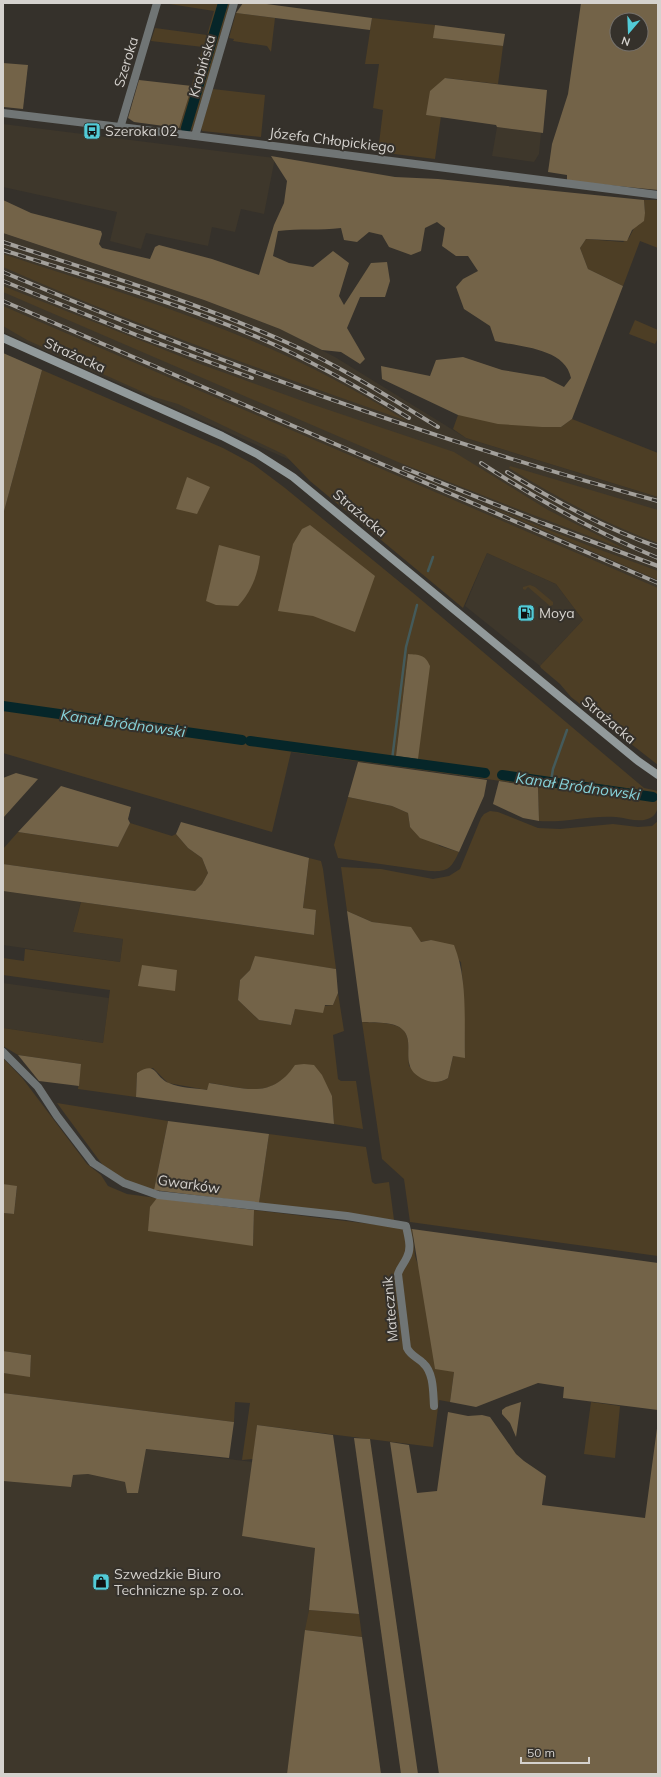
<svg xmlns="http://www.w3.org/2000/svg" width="661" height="1777" font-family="Mulish,sans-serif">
<rect width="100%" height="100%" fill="#35312b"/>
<g fill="#3e372b">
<path d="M3,124L275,158L264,214L241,209L235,232L212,227L208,246L146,233L141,249L110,241L117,212L3,187Z"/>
<path d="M497,127L541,133L539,154L534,162L492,156Z"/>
<path d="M3,233L204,300L280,329L335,357L466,438L658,497V624L3,332Z"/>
<path d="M487,553L556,584L583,620L540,666L465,606Z"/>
<path d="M3,891L81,902L73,932L123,939L120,962L3,945Z"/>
<path d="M3,983L109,998L103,1043L3,1028Z"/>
<path d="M146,1449L253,1462L242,1536L315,1548L309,1610L287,1774H3V1481L71,1487L73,1475L88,1474L125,1482L127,1493H138Z"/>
</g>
<g fill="#4d3e25" fill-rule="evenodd">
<path d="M163,3H230L193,130L179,128L203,47L151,41L155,28L207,35L214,11Z"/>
<path d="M236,13L275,18L271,52L267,46L233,41L234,39L229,38Z"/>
<path d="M372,18L435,25L434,38L503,46L498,84L446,78L426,115L441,116L435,159L378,152L383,110L373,108L379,64H365Z"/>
<path d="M213,89L265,95L261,137L202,131L201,128Z"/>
<path d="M644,200H658V248L640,241L623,286L588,269L580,248L586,239L623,242L629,238L635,226L639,225L645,213Z"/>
<path d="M3,254C88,282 175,308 257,343C310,365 359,392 407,421C271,373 135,325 3,267Z"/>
<path d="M3,286L200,364L311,404L454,452L548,510L631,552L515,508L398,462L3,292Z"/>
<path d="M3,306L658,588V765L571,697L560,684L541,668L540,666L583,620L556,584L487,553L463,608L310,481L285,455L178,404L154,397L27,340L3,326Z"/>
<path d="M635,320L658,330V338L655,344L629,334Z"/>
<path d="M42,370L223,448L253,464L285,488L418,597L644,788L658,791C658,800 660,811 652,817C641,824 628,818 616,817C590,815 565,823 539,821L538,786L291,752L272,832L3,753V515ZM408,654L418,759L396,756Z"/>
<path d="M458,415L561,427L572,419L658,453V497L466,438L453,429Z"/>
<path d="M510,466L658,510V543C605,524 557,497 509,468Z"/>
<path d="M481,503L587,545L658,571V580Z"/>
<path d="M530,585L535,587L553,602V605L550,606L528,587L525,590L523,589V587Z"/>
<path d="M348,797L392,806L408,813L410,827L440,846L459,852C451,868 449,872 430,871L338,858L334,845Z"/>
<path d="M490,811L498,812L538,828L560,829L613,824L638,827L652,826L658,821V1256L410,1222L404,1179L382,1159L362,1022C374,1023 401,1021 406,1034C410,1043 408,1057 409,1066C421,1075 433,1088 448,1078L453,1056L465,1057L463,986L461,962L431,940L421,942L391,925L372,922L347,911L341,867L381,869L433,879L449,876L460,869L481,818L484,814Z"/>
<path d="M130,823L172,836L176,834L188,848L202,858L208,873L202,884L195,891L3,864V849L18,832L118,847Z"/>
<path d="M309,858L321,861L323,869L336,969L255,957L250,970L240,980L238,1000L259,1020L291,1025L295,1009L333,1005L338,993L344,1031L333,1035L338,1079L341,1081H356L363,1129L334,1124L332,1096L321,1075L296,1065C271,1100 246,1088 210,1083L207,1090L168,1083L153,1068L137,1073L136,1097L78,1089L81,1064L18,1055L3,1046V1028L103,1043L110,990L3,975V958L24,961L25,949L120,962L123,939L73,932L81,902L314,935L316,911L303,908Z"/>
<path d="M3,1058L23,1079L87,1164L101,1175L108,1186L127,1194L157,1198L253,1246L254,1210L412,1229L415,1256L454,1372L450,1402L439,1400L433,1447L257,1425L253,1459L242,1460L250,1403L235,1402L234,1422L3,1393V1373L30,1376L31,1355L3,1351V1213L14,1214L17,1187L3,1184Z"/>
<path d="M57,1103L168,1121L154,1190L132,1184L107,1171Z"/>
<path d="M269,1134L366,1147L372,1182L375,1184L389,1182L394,1220L259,1203Z"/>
<path d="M591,1402L620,1406L615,1458L584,1454Z"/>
<path d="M309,1610L359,1614L362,1637L305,1630Z"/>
</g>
<g fill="#736348" fill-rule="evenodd">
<path d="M243,3H259L372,18L370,30L236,13Z"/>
<path d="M581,3H658V190L567,181V175L548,172L552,144L568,94ZM617,20H641V44H617Z"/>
<path d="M435,25L505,34L503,46L433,38Z"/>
<path d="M3,63L28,65L23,109L4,107Z"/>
<path d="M445,78L547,90L543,133L497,127L496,125L426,115L430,91Z"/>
<path d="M139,80L192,86L179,128L134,122L128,118Z"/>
<path d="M271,156L395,177L438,179L644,200L645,213L644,221L632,230L627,241L586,239L580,248L588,269L623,286L572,419L561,427H542L498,424L458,415L382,379L381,366L430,376L436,360L463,357L502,370L544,377L564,387L571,378C565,348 520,347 495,341L490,326L464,309L456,287L463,279L478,271L468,256H456L442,246L445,228L437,222L425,228L421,251L411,255L389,247L382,235L369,232L357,242L344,240L341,228C320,231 299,228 278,231L273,256L289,263L313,267L333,251L349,263L339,296L344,305L371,263L387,262L390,281L385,297H360L347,328L365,359L360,364L341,352L322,350L280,329L204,300L3,233V200L31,213L101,231L102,234L99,244L102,248L150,259L155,247L159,245L212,259L259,275L274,225L284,203L287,181Z"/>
<path d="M3,353L42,370L3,515Z"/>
<path d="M187,477L210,487L197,514L176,509Z"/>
<path d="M310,525L375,576L355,632L313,616L278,611L293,544L302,529Z"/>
<path d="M219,545L260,556C258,575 251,592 238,606L216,605L206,601Z"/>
<path d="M408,654C419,655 425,654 430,666L418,759L396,756Z"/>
<path d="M358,762L487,780L484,796L459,852L420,838L410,827L408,813L392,806L348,797Z"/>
<path d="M16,773L38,779L3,818V778Z"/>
<path d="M499,781L538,787L539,821L523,818L493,804Z"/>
<path d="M61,786L131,807L128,819L130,823L118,847L18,832Z"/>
<path d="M181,822L309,858L303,908L316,910L314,935L3,891V864L195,891L202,884L208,873L202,858L188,848L176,834Z"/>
<path d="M347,911L372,922L411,927L421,942L431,940L454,945C468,980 464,1020 465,1058L453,1056L448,1078C442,1082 435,1083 428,1081C395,1070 417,1044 403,1030C395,1021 373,1023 362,1022Z"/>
<path d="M255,956L336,969L338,993L333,1005H325L323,1013L295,1009L291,1025L259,1020L238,1000L240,980L250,970Z"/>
<path d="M142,965L177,970L175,991L138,986Z"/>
<path d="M18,1055L81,1064L79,1086L39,1081Z"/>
<path d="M304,1064L314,1065L322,1075L332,1096L334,1124L136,1097L137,1073C157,1060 154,1077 169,1083C180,1088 195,1088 207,1090L209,1083C246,1088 271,1100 295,1065Z"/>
<path d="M168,1121L269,1134L259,1203L154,1190Z"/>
<path d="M3,1184L17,1186L14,1214L3,1213Z"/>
<path d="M157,1198L254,1210L253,1246L148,1231L150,1207Z"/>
<path d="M412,1229L658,1263V1410L563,1398L564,1387L538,1383L476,1407L450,1402L454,1372L435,1369Z"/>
<path d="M3,1351L31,1355L30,1377L3,1373Z"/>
<path d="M3,1393L234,1422L229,1458L146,1449L138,1493H127L125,1482L88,1474L73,1475L71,1487L3,1481Z"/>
<path d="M521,1402L516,1437L510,1423L502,1414V1410L506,1407Z"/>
<path d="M448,1412L468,1416L482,1415L490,1417L516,1454L524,1461L546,1476L542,1505L645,1518L658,1421V1774H439L390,1442L409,1445L417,1493L437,1491Z"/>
<path d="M257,1425L333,1435L359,1614L309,1610L315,1548L242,1536Z"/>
<path d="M354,1438L370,1439L418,1774H401Z"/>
<path d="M305,1630L362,1637L381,1774H287Z"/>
</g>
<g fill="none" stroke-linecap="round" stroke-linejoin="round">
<g stroke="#445a5a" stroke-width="2.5">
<path d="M428,571L433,557"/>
<path d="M392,760L406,647L417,605"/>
<path d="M551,781L553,769L567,730"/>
</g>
<g stroke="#062629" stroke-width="10">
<path d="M186,128L223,3"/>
<path d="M3,706L242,740"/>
<path d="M250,741L485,773"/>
<path d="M502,775L653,797"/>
</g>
<g stroke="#707575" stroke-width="8">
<path d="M3,113L195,136L658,195"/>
<path d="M120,128L157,3"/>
<path d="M195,136L234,3"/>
<path d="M3,1052L38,1087L57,1116L93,1163L124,1183L158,1195L347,1216L406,1226C408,1236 412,1248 407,1257C404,1264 400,1267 398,1274L407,1348C411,1356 417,1357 423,1363C434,1373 433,1392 434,1406"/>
</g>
<path stroke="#929a9b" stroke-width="8" d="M3,338L222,436L257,454L293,477L638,761L658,775"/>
<defs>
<g id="rail">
<path d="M3,242C99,273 196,302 288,343C340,366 389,397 438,427"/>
<path d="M3,250C88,277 175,302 257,337C310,360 360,388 409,418"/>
<path d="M3,272C216,362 434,441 658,501"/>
<path d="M3,281L139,336L252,378"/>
<path d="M3,301L658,583"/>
<path d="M481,463C538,500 595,532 658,558"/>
<path d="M404,468L542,523L658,566"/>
<path d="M507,472C555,501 604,528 658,547"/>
</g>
</defs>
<use href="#rail" stroke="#a3a09b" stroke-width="4"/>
<use href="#rail" stroke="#35312b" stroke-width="2.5" stroke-dasharray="8" stroke-linecap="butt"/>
</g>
<defs>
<symbol id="bus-square" viewBox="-11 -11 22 22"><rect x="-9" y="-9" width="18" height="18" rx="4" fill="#52cbd7" stroke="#35312b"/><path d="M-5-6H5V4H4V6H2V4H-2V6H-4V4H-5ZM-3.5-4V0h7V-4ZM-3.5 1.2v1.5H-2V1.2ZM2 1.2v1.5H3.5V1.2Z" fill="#111"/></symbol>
<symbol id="fuel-square" viewBox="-11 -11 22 22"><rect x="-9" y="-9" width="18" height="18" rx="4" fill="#52cbd7" stroke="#35312b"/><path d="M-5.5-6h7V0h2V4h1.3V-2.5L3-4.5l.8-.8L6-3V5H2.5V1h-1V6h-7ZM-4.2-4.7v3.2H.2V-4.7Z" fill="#111"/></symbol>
<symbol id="shop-square" viewBox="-11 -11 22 22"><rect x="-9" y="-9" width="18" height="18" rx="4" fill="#52cbd7" stroke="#35312b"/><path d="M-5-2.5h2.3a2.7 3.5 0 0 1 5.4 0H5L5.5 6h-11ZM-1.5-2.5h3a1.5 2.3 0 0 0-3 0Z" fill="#111"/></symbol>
</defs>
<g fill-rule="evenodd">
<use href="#bus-square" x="82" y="121" width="20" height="20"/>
<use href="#fuel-square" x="516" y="603" width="20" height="20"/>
<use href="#shop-square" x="91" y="1572" width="20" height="20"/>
</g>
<g text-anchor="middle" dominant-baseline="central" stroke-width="4" stroke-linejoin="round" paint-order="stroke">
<g font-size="14" fill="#d5d2ce" stroke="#35312b">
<text transform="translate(126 62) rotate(-73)">Szeroka</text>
<text transform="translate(202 66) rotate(-74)">Krobińska</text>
<text transform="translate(332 140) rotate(7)">Józefa Chłopickiego</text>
<text transform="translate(75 355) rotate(24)">Strażacka</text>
<text transform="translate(360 513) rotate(40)">Strażacka</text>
<text transform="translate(609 720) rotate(40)">Strażacka</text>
<text transform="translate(189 1184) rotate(8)">Gwarków</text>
<text transform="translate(390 1309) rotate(-95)">Matecznik</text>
</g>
<g font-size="14" fill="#d5d2ce" stroke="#35312b" text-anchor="start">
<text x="105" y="131">Szeroka 02</text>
<text x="539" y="613">Moya</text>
<text x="114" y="1574">Szwedzkie Biuro<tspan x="114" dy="16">Techniczne sp. z o.o.</tspan></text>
</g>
<g font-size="15" font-style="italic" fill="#86d2d9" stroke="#35312b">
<text transform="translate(123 723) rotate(8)">Kanał Bródnowski</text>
<text transform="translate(578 786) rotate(8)">Kanał Bródnowski</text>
</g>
</g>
<rect width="661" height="1777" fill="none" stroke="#d5d2ce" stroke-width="8"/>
<g transform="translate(629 32) rotate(199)"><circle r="19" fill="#35312b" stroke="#75716c"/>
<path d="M0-3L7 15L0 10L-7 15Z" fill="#52cbd7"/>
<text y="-6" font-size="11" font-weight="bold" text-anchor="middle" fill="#d5d2ce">N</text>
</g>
<path d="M521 1757v6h68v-6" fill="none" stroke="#d5d2ce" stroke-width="2"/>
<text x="527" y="1757" font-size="12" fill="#d5d2ce" stroke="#35312b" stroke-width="3" paint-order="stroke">50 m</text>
</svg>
